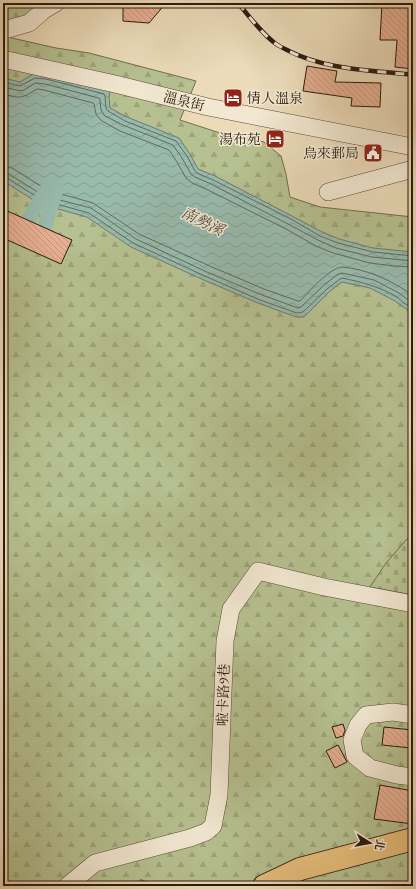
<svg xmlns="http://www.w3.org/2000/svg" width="416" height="889" font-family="'EB Garamond','Noto Serif TC',serif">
<defs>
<pattern id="forest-firs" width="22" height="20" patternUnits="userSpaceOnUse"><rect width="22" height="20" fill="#b6c090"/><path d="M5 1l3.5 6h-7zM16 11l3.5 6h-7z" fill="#9da47b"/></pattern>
<pattern id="cemetery-stones" width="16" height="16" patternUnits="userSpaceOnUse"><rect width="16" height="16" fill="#b6c090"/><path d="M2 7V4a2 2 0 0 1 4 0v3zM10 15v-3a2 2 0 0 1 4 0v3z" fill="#9da47b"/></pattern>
<pattern id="water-waves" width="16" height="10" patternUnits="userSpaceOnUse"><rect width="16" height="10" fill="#98bbae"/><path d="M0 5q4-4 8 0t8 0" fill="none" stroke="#83a094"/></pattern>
<pattern id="building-back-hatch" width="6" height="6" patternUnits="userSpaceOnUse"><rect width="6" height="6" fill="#e7b093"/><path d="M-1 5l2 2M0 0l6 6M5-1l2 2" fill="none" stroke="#c6977e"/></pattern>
</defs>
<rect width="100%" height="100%" fill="#ebdbb9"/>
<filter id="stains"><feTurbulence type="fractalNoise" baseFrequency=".005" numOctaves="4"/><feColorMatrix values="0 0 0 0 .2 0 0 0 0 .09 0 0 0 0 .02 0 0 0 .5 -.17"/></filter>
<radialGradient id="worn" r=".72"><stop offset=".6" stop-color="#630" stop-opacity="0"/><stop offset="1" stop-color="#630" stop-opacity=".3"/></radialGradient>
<g fill="url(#forest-firs)" stroke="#716d4f">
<path d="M3,3H50L42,8L3,25Z"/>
<path d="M3,36L56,48L89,53L196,81L180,120L220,133L264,142L281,156L286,174L290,197L320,207L413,217V540L407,539L370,587L413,595V886H3Z"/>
</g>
<path fill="url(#cemetery-stones)" stroke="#716d4f" d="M407,539L413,540V595L370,587L386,563Z"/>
<path fill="url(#water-waves)" stroke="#6d7b6e" d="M33,74L110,91L109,97L110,108L127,117L179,138L190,154L198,169L215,176L292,216L322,232L339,239L373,248L413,252V311H409L395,301L370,288L342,282L329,292L304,317H296L258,303L206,281L131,247L87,217L40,204L3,181V78L20,82Z"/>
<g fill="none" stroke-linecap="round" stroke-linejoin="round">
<g stroke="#626a5e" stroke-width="1">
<path d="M3,82L20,86L35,78L46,79L104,94L105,96L106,108L108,111L125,121L176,141L187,156L195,171L197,173L213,180L291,219L320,236L338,243L373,252L413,256"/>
<path d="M3,87L21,91L24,90L35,83L45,84L99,98L100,100L101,110L105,116L123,125L173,145L182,158L191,174L195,177L211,184L288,224L318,240L336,248L372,257L413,261"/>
<path d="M3,94L16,97H21L27,95L37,89L44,90L93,103L94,104L96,114L99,118L102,121L120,131L169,150L177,162L186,178L192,183L208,190L286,229L316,246L333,253L370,263L394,266L413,267"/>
<path d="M3,167L12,168L47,190L93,203L139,234L212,267L264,289L298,301H300C310,291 328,269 342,267C367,269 394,281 413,296"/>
<path d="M3,173L9,174L44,196L91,208L136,239L209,273L262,295L298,308L301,307L324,285L337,275L342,273L374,280L399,293L411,302H413"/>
<path d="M3,178H7L42,200L89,213L133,243L207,277L260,300L297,313L303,312L327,289L340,279L342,278C362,282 380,287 397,297C402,301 407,307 413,307"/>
</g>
<path stroke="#6d7b6e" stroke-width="4" d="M141,881L152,886"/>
<g stroke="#98bbae" stroke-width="14">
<path d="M21,231L48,187"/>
<path d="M40,242L57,188"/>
</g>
</g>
<g fill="url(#building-back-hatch)" stroke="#2c1a0e">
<path d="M123,3H166L149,23L123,21Z"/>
<path d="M382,3H405L413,4V69L395,67L397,40H380Z"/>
<path d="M307,66L337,71L335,82L381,83L380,107L351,106L352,98L303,91Z"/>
<path d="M3,209L72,240L61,264L3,238Z"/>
<path d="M343,724L345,730L343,736L336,738L332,727Z"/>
<path d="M384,727L412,730L411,748L382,745Z"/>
<path d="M338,745L347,762L335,768L326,751Z"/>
<path d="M380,785L413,791V824L374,819Z"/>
</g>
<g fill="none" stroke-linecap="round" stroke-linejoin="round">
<defs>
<g id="minor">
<path d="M3,29H8L29,23L44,10L56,3"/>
<path d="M3,59L115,84L208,107L413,147"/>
<path d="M328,192L413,169"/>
<path d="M413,715L393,712L366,715L358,725L352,740L355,756L370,768L397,775L413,777"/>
<path d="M67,886L95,863L190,838L206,832L213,826L219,795L225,641L231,609L258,571L324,587L413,604"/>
</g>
<path id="major" d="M264,886L300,869L413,839"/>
</defs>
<use href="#minor" stroke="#5c4a39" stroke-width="18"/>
<use href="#major" stroke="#2c1a0e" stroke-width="24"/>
<use href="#minor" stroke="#f2e8d2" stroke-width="17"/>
<use href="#major" stroke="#e6be7c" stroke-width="22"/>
<defs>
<path id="rail" d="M238,3C250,17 261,33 276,44C279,46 283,48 287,50C325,70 371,70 413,75"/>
</defs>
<use href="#rail" stroke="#2c1a0e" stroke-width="4.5"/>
<use href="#rail" stroke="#f2e8d2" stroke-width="3" stroke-dasharray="9" stroke-linecap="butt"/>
</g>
<defs>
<symbol id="hotel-square" viewBox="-11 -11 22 22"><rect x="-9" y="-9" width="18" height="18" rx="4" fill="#8f2418" stroke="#f2e8d2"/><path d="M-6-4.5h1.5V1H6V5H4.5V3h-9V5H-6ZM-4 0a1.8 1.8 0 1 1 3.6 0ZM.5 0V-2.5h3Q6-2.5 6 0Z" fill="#fff"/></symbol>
<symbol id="civic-square" viewBox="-11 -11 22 22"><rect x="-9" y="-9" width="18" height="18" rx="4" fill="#8f2418" stroke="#f2e8d2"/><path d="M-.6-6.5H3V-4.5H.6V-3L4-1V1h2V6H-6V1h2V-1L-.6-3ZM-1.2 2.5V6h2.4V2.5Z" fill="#fff"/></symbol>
</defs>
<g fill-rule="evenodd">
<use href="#hotel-square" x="222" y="87" width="22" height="22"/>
<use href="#hotel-square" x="264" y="128" width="22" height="22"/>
<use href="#civic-square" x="362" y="142" width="22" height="22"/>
</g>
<g text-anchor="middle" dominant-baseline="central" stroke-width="3" stroke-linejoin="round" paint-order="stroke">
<g font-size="14" fill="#2c1a0e" stroke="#f2e8d2" text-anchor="end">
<text x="247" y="98" text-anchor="start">情人溫泉</text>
<text x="261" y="139">湯布苑</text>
<text x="359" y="153">烏來郵局</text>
</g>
<g font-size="14" fill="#2c1a0e" stroke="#f2e8d2">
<text transform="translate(184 101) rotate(14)">溫泉街</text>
<text transform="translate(223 695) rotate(-88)">啦卡路9巷</text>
</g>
<g font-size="15" font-style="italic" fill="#4c4a3e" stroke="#f2e8d2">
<text transform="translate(203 221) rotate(26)">南勢溪</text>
</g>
</g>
<rect width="416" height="889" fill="none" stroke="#ebdbb9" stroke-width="16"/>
<rect x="4" y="4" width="408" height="881" fill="none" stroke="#2c1a0e" stroke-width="2"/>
<rect x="8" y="8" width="400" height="873" fill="none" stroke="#2c1a0e"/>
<g transform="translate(370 843) rotate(101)" stroke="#f2e8d2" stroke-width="3" paint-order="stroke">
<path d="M0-3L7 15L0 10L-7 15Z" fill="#2c1a0e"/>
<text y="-6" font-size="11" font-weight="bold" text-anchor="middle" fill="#2c1a0e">北</text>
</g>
<rect width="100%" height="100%" filter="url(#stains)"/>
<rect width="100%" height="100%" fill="url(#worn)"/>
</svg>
